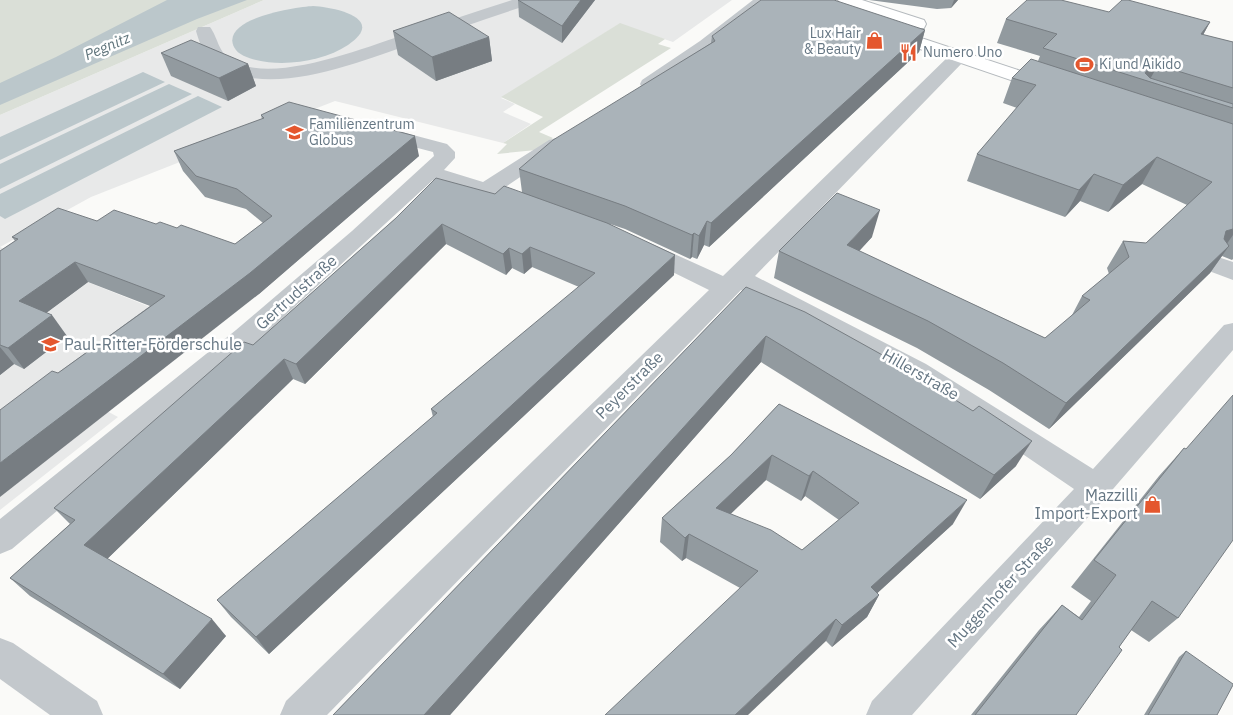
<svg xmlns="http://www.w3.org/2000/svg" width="1233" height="715" font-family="'IBM Plex Sans',sans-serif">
<rect width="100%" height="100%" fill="#fafaf8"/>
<path fill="#e8e9e9" d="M264,0H732L673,42L619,24L501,98L515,104L503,112L531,124L503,143L335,101L91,197L0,247L150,307L51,381L118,417L0,510V115Z"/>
<g fill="#dadfd7">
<path d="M0,0H264L0,115Z"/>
<path d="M620,23L665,39L658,44L671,48L539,132L553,138L536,150L497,154L507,144L503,143L543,117L501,97Z"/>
</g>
<g fill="#bbc7cb">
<path d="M167,0H247L197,19L0,105V83L56,57Z"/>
<path d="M313,6C333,7 388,18 348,45C324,61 285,67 256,60C248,58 238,55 234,47C220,18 297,7 313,6Z"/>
<path d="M143,72L165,82L0,160V137Z"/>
<path d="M169,84L192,94L0,189V164Z"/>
<path d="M198,96L222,107L5,219L0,216V194Z"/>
</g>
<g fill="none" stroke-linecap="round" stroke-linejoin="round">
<defs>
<g id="major">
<path d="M838,0H862L924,20L926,24L924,28H912L840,3Z"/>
<path d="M885,26L1057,83L1059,87L1057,91L1050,93L1043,91L879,35L877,31L879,27Z"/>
</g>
</defs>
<use href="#major" stroke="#b5babe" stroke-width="2"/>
<g fill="#c3c8cc" fill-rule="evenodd">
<path d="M512,0H536L534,3C494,16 454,30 415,43C360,61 276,98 220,68C206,61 200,45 196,31L198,27H210C218,38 218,51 230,59C269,87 365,47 407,34C442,23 477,11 512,0Z"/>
<path d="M753,0H771L712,49L656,88L649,90L642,88L640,84L642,80L700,41Z"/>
<path d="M959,51L965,52L968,56L965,60L755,276L926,364L1093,469L1224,325L1233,323V350L1107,496L912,715H866L872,701L1074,489L974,421L906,378L741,290L327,715H280L286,701L709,290L634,253L630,248L634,243L642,240L650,243L723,276L953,52Z"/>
<path d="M379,126L447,144L455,152V158L444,170L483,182L549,140L556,138L563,140L566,144L563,148L504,188L512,190L515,195L512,200L504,202L433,180L254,344L12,549L0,554V519L236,330L352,231L434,156L433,152L372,136L369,132L372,128Z"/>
<path d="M1218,257L1233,262V280L1209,271L1206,265L1209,259Z"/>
<path d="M0,638L13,643L97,701L103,715H50L0,679Z"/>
</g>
<use href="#major" fill="#fff" fill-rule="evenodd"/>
</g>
<g fill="#929a9f" fill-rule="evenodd">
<path d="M518,0H595L562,43L519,17Z"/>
<path d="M869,0H958L951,8L937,9Z"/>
<path d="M1109,12L1210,22L1203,35L1233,42V259L1232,260L1222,256L1210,273L1049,429L989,390L917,348L774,278L779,251L872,237L859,251L1045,338L1071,317L1082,296L1109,274L1107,268L1123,241L1146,243L1187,205L1142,184L1108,212L1080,201L1065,217L967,181L977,154L1017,108L1003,103L1012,78L1038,61L1040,56L997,43L1006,19Z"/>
<path d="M925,30L919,52L709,247L704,245L697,259L692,257L690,259L625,229L610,224L674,275L479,458L269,654L231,617L217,600L433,417L431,409L579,287L532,267L524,274L512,268L506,275L446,244L305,384L293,379L107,559L226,636L180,689L30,596L10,578L70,524L54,508L253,345L396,218L495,194L522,192L519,169L711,43L712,36Z"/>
<path d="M393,31L489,37L492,61L436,81L398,55Z"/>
<path d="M161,53L248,64L256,86L228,101L171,76Z"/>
<path d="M261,115L419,156L259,294L58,373L150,306L88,282L46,313L67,336L24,369L14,364L0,375V251L15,241L12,237L97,221L156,224L177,228L235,244L263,223L246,209L205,197L183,171L174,151L262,119Z"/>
<path d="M746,287L1016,466L980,499L761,362L450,715H333Z"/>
<path d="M779,404L953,524L877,593L879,595L867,617L832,647L826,641L740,588L686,558L682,561L660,542L662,518L731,455ZM766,480L801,501L805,496L839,520L802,550L730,514Z"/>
<path d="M1184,448L1178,618L1149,642L1131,630L1119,647L1076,715H971L1039,630L1062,605L1079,617L1091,601L1071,587L1159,476Z"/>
<path d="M1186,651L1217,715H1144L1179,657Z"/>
</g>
<g fill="#777d82">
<path d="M581,0H595L562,43V26Z"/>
<path d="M954,0H958L951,8Z"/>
<path d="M1210,22L1197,46L1201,34Z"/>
<path d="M925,30L919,52L709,247L711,223Z"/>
<path d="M489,37L492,61L436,81L432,57Z"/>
<path d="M248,64L256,86L228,101L219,78Z"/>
<path d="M1158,65L1149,81L1145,73L1150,67Z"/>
<path d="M415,136L419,156L259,294L0,497V463Z"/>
<path d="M1157,157L1142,184L1108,212L1123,185Z"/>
<path d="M1094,174L1080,201L1065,217L1079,190Z"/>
<path d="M880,210L872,237L840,272L847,245Z"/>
<path d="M707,221L704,245L697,259L699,236Z"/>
<path d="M442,224L446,244L305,384L296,364Z"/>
<path d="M1233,229V235L1219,255L1207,258L1226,231Z"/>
<path d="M694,233L692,257L690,259L692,235Z"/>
<path d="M1229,246L1210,273L1049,429L1066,403Z"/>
<path d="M530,247L532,267L524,274L522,254Z"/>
<path d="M509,248L512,268L506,275L503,254Z"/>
<path d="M675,255L674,275L479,458L269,654L256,637Z"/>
<path d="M75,262L88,282L34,322L19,301Z"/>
<path d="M52,315L67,336L24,369L8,348Z"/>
<path d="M766,336L761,362L450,715H424Z"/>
<path d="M0,347L14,364L0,375Z"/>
<path d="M284,359L293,379L102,564L84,545Z"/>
<path d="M1032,441L1016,466L980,499L994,475Z"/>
<path d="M772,455L766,480L712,532L716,508Z"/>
<path d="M813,471L805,496L801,501L809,476Z"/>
<path d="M967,500L953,524L860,609L871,587Z"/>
<path d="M689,534L686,558L682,561L685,538Z"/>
<path d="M879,595L867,617L832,647L842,625Z"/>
<path d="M212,619L226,636L180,689L163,674Z"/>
<path d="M836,619L826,641L748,715H735Z"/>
</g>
<g fill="#aab3b9" stroke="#777d82" fill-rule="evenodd">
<path d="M518,0H581L562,26Z"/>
<path d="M761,0H834L925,30L711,223L707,221L699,236L694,233L692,235L625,206L519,169L553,140L715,41L712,36Z"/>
<path d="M1027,0H1061L1109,12L1122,0H1128L1210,22L1201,34L1233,42V88L1158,65L1150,67L1145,73L1150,78L1233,104V108L1043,48L1057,34L1006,19Z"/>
<path d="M449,12L489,37L432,57L393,31Z"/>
<path d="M191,40L248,64L219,78L161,53Z"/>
<path d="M1031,59L1233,124V229L1226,231L1224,239L1229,246L1066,403L1003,363L928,321L779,251L837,193L880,210L847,245L1045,338L1090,300L1082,296L1129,257L1123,241L1146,243L1212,182L1157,157L1123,185L1094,174L1079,190L977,154L1036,85L1012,78Z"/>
<path d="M289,102L415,136L250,273L0,463V410L52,371L58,373L165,296L75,262L19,301L52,315L8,348L0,345V251L18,239L12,237L58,208L97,221L114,210L156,224L160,222L177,228L181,225L235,244L272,216L237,189L196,176L174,151L264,118L261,115Z"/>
<path d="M436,178L495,194L504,186L607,223L675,255L475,439L256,637L217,600L437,413L431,409L595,273L530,247L522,254L509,248L503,254L442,224L296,364L284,359L84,545L212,619L163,674L10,578L75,520L54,508L244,342L253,345L396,218Z"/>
<path d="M746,287L805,312L895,362L973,411L979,406L1032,441L994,475L766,336L424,715H333Z"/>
<path d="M1233,395V540L1178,618L1152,601L1119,647L1122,650L1076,715H975L1062,605L1082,620L1116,575L1094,560L1184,448L1186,449Z"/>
<path d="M779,404L967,500L871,587L879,595L842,625L836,619L735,715H605L758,571L689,534L685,538L662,518L731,455ZM772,455L809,476L813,471L859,503L802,550L771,530L716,508Z"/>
<path d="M1186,651L1233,684V685L1217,715H1148Z"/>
</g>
<defs>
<symbol id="shop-bare" viewBox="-9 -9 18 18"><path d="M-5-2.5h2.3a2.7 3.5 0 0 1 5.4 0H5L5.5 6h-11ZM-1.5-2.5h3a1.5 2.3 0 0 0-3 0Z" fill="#e4572e" stroke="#fff" stroke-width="2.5" paint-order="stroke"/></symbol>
<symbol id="restaurant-bare" viewBox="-9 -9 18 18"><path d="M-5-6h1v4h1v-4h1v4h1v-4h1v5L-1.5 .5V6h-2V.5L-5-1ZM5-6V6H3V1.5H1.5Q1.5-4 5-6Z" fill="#e4572e" stroke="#fff" stroke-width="2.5" paint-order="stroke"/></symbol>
<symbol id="stadium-bare" viewBox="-9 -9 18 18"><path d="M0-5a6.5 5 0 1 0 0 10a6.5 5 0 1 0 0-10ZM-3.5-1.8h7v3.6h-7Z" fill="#e4572e" stroke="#fff" stroke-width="2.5" paint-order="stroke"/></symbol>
<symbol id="school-bare" viewBox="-9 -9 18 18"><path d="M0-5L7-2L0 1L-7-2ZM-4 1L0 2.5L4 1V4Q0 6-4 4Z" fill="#e4572e" stroke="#fff" stroke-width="2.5" paint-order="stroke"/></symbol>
</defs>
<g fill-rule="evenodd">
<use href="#shop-bare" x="862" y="28" width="25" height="25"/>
<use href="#restaurant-bare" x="896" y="40" width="25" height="25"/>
<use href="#stadium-bare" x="1072" y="52" width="25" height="25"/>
<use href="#school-bare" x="282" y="120" width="25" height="25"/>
<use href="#school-bare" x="38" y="332" width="25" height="25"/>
<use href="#shop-bare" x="1140" y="492" width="25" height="25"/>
</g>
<g text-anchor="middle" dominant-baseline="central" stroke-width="5" stroke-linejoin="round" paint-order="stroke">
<g font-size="14" fill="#657683" stroke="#fff" text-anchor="start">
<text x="861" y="33" text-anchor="end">Lux Hair<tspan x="861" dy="16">&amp; Beauty</tspan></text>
<text x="923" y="52">Numero Uno</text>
<text x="1099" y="64">Ki und Aikido</text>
<text x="309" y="124">Familienzentrum<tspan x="309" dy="16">Globus</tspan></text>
</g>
<g font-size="15" font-style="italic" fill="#60757c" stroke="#fff">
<text transform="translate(107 46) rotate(-23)">Pegnitz</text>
</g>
<g font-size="16" fill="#657683" stroke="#fff">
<text transform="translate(296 292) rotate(-42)">Gertrudstraße</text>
<text transform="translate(921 374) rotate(30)">Hillerstraße</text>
<text transform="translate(629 385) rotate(-45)">Peyerstraße</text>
<text transform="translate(1000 591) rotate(-47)">Muggenhofer Straße</text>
</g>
<g font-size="16" fill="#657683" stroke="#fff" text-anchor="start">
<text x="64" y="344">Paul-Ritter-Förderschule</text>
<text x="1138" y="495" text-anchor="end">Mazzilli<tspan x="1138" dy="18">Import-Export</tspan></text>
</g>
</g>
</svg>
